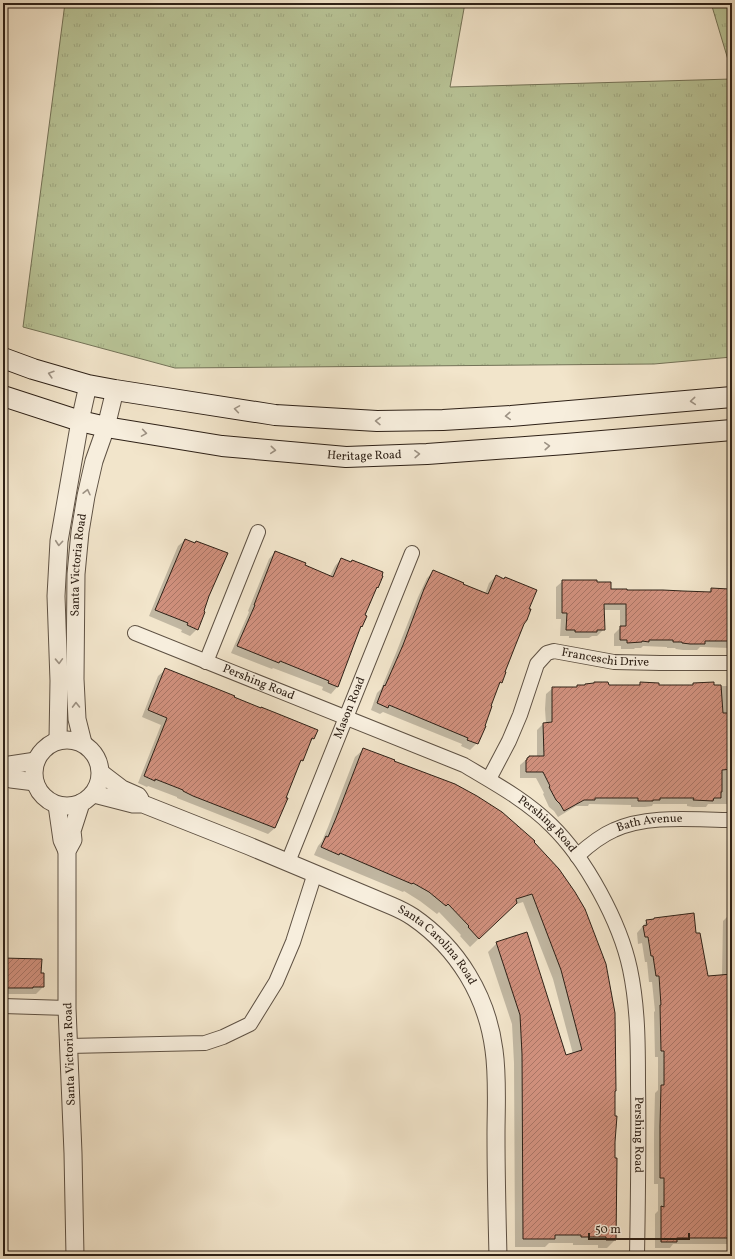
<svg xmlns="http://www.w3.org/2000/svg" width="735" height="1259" font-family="Vollkorn,serif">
<defs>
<pattern id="grass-tufts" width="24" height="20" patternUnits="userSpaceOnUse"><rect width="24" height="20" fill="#b9c598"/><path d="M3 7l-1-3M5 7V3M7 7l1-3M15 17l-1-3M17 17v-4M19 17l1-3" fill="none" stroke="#9fa982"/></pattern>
<pattern id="building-hatch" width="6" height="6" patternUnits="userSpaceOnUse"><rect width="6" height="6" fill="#d0907d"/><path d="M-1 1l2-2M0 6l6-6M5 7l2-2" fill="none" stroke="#a97565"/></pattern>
</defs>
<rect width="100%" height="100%" fill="#f2e5cb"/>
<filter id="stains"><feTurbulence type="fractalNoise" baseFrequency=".005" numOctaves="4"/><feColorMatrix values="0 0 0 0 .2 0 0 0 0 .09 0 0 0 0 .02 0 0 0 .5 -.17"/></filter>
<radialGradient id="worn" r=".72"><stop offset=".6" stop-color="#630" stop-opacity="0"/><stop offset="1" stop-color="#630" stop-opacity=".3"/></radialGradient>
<g fill="url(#grass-tufts)" stroke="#747358">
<path d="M65,3H465L450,87L732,79V357L654,364L175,368L23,327Z"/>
<path d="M711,3H732V73Z"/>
</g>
<g fill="#0003">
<path d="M185,540L194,544L196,542L197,629L190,636L181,632L182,630L149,616L178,546Z"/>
<path d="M275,552L330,576L335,566L341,559L381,577L377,587L374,590L364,616L361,626L359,629L337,687L331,694L322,690L323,687L273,668L272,669L231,653L249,612L248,611L269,559Z"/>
<path d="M433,572L485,594L489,583L496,576L523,624L501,682L498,685L490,706L477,743L470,750L461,746L462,744L383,712L380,714L371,710L377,693L381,689L396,653L418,597L427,578Z"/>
<path d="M563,581L596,583L610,590L626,591L708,593L711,589L732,593V650H729V648L702,647H700L697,650H683L676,649L675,648H667V647L643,646L641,648H635L634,649H621V646H614V634L620,628V610H603L604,629L597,636H592L589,638H569V636H560L561,619H556V587Z"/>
<path d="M165,670L233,698L313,739L308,744L302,760L298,764L275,828L268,834L177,798V797L148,786L147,787L138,783L161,725L142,717L158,676Z"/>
<path d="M640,683L658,686H692L694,684L712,686H732V804H708L706,807H693L687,806V804H653L652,806L645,807H631V805L589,804L588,806H576L558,817L554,811L549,807L543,794L544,793L536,778H520V765L527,759L537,757V730L543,724H546L545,709L546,694L553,688H576L578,686H638Z"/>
<path d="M364,749L500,812L615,1091L614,1092L615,1240L607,1248H598V1245H573V1243H549L545,1247H515L514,1063L512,1024L488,952L497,943L566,1056L573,1054L553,979L523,902L514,905L470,947L460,936L461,935L439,912L437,914L420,901L404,891L403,892L314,855L318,846L322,841L328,827L355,757Z"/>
<path d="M730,914H732V1244H673L670,1248H655V1214L658,1211V1184H654V1133L655,1093L658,1090V1057H655L654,1012L655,1011L652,982H649L647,962H645L642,943L638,944L637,933L647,921L695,934L707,977L722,976L723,921Z"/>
<path d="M3,959L40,974L43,987L36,994H3Z"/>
</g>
<g fill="url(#building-hatch)" stroke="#2e2117">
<path d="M185,539L195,543L196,541L228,553L209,596L204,611L205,612L198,630L187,625L188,623L155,610Z"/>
<path d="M275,551L306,563L305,565L333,577L341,558L351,562L352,560L383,572L382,576H383L378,588L377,587L365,615L367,616L362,627L361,626L338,687L328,683L329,681L280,661L279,663L237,646L255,605H254Z"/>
<path d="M433,570L464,583L463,584L488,594L496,575L504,579L505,577L537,590L529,609H531L527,620L524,624L516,644L505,672H506L502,683L500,682L491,706H492L485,726H486L478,744L467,740L468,738L389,705L388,708L377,703L384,685L385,686L403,645L424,589Z"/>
<path d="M562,580H597V582H611V589H627V590H663L683,591L711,592V588L729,589V593H732V641H705V644H690L682,643V642H673V640H649V642L642,641V642L627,643V640H620V626H626V604H604L605,630H597V632H575V630H566L567,613H562Z"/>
<path d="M165,668L235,696L234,697L261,708V707L281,715L318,730L314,739L312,738L303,761L301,760L286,798H288L275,828L193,796L183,791V790L155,779V781L144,776L167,718L148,710Z"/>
<path d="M594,682H608L609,685H640V682L659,683V685H693V683L714,682V685H721L723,713H732V769L722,770V792H721V798H714L713,801L693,800L694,798H660V800H653V801H638V798H595V800H584L564,811L560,804L556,800L549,787L550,786L543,772H526V760H527V758L529,757V756H544L543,723L552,722V687H577V685H585V684L594,683Z"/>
<path d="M363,748L395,760L394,761L455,784L477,796L502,812L535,841L534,842L559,869L575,892L585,909L606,964L615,1013L616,1091H615V1116H617L615,1142V1158H617L616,1240H606V1237H581V1235H555V1239H523L522,1054L520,1015L496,942L527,932L566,1055L582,1050L561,970L532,894L516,899L517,903L479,939L468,927L469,926L448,904L446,906L429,892L413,883L412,884L340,853L339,855L321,847L326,836L328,837L336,818Z"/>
<path d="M694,913L696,933H700L708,976L732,974V1238H677V1242H661V1206L664,1207V1178H660V1126L661,1085H664V1051H661L660,1005H661L659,976H656L653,956H651L648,937H645L643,926L647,925L646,920L654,919V918Z"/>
<path d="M3,958L42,959L41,973H44V987H33V988H3Z"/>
</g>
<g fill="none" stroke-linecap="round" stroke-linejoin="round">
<defs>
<g id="minor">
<path id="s1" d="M135,633L464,765C494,783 526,800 551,825C586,859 620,922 630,969C638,1007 638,1045 638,1084C639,1141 638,1199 637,1256"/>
<path d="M206,662L258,532"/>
<path id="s2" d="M489,779L509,741L520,715L537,664L547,653L554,651L614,662L660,663H732"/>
<path id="s3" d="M577,856C588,846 600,836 614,830C649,814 695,820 732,820"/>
<path id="s4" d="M288,862L412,553"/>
<path d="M3,1006L67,1008"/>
<path d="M69,1046L205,1043L223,1037L250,1024L276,982L293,942L315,873"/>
</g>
<g id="tertiary">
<circle cx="67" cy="773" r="33"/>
<path d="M58,740L59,681L56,596L59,541L80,421L88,385"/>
<path id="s5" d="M83,743L77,719L75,679L76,574L80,532L86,496L94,461L106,427L115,390"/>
<path d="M3,766L36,761"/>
<path d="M101,773L122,789L138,796L140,799"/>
<path d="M3,776L11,779L35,782"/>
<path id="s6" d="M94,794L133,804H143L249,846L392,906C399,909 407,913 413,917C458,948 487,996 494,1050C498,1078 496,1107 496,1135C496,1175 497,1216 498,1256"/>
<path d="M57,805L62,840L67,851"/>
<path d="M75,1256L73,1153L67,1008V851L73,840L72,831L81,803"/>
</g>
<g id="secondary">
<path d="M3,358L33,369L88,385L115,390L275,415L377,421L443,420L511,416L732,397"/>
<path id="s7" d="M3,396L80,421L106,427L222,446L346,457L427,454L566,444L732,430"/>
</g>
</defs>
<use href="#minor" stroke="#5f5244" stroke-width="16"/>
<use href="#tertiary" stroke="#5f5244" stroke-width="19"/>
<use href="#secondary" stroke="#2e2117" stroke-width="22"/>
<use href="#minor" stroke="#f7eedd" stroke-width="14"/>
<use href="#tertiary" stroke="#f7eedd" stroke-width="17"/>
<use href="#secondary" stroke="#f7eedd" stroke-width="20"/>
</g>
<defs><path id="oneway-chevron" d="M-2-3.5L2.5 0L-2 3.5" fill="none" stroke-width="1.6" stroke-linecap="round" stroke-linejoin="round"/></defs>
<g stroke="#9d9284">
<use href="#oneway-chevron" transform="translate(51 374) rotate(-163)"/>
<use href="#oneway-chevron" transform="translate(693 401) rotate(175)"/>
<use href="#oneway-chevron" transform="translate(237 409) rotate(-171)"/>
<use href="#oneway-chevron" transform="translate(508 416) rotate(176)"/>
<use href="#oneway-chevron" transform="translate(378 421) rotate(-179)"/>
<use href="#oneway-chevron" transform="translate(144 433) rotate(9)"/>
<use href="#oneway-chevron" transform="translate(547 446) rotate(-4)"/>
<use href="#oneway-chevron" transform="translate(273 450) rotate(5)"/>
<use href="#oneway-chevron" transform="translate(417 454) rotate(-2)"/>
<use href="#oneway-chevron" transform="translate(87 492) rotate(-77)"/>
<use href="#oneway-chevron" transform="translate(59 543) rotate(95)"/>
<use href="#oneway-chevron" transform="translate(59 661) rotate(88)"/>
<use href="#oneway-chevron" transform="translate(76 705) rotate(-91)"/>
</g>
<g text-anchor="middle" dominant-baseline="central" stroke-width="3" stroke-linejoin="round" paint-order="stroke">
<g font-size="12" fill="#2e2117" stroke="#f7eedd">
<text stroke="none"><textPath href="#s7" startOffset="368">Heritage Road</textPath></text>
<text stroke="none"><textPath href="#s5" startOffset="179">Santa Victoria Road</textPath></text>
<text stroke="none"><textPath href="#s2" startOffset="199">Franceschi Drive</textPath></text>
<text stroke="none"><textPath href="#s1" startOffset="133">Pershing Road</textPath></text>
<text stroke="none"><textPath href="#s4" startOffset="166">Mason Road</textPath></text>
<text stroke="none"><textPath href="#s3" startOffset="82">Bath Avenue</textPath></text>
<text stroke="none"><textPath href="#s1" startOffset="457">Pershing Road</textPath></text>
<text stroke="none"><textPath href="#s6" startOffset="380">Santa Carolina Road</textPath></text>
<text transform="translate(70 1054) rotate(-92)">Santa Victoria Road</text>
<text stroke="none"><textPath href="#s1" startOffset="793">Pershing Road</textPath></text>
</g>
</g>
<rect width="735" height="1259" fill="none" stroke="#f2e5cb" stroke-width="16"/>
<rect x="4" y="4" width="727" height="1251" fill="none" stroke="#2e2117" stroke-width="2"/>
<rect x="8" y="8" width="719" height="1243" fill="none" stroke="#2e2117"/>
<path d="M589 1233v6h100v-6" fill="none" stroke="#2e2117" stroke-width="2"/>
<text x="595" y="1233" font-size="12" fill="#2e2117" stroke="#f7eedd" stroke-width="3" paint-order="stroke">50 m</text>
<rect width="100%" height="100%" filter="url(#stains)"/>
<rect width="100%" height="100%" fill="url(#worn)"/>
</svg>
